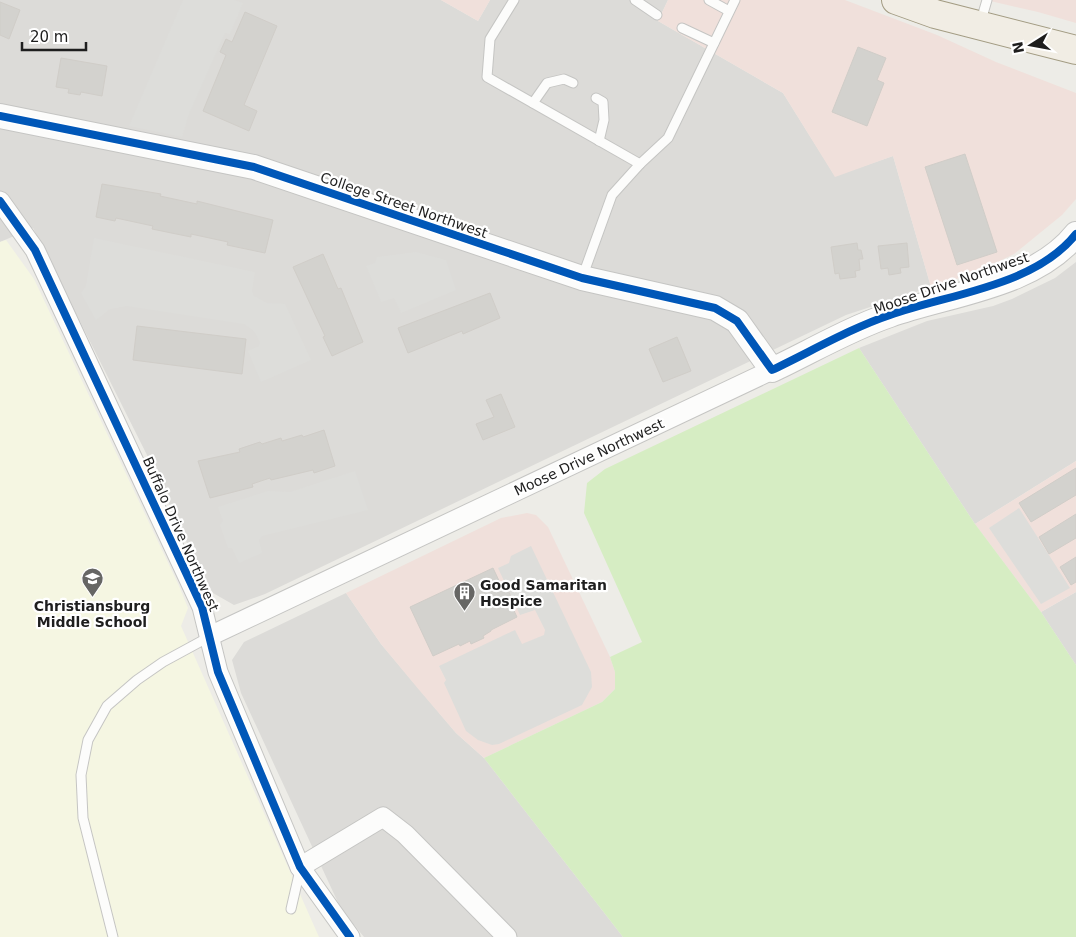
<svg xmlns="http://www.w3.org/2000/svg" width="1076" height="937" font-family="'DejaVu Sans',sans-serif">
<rect width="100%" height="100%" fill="#edece7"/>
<g fill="#dcdbd8">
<path d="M0,0H441L478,21L490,0H668L658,21L783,93L835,176L893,156L931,287L846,315L265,594L234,605L213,593L198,567L146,453L33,228L0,242Z"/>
<path d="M1076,262V461L975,524L859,348L927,321L993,306L1012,299L1055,278Z"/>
<path d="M1076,592V665L1041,612Z"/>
<path d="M346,593L381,644L456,733L484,758L623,937H364L341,909L241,693L232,660L244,642Z"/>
</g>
<g fill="#f0e0db">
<path d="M441,0H490L478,21Z"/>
<path d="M668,0H845L937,35L996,62L1076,93V199L1062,215L1014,254L975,273L931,287L893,156L835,177L783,93L658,21Z"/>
<path d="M986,0H1076V23L1038,12Z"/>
<path d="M1076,461V592L1041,612L975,524Z"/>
<path d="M527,513L536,515L548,527L610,657L615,672V689L602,702L484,758L456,733L420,691L381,644L346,593L501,518Z"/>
</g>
<path fill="#f5f6e2" d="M6,240L34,279L179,586L188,608L181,626L319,937H0V242Z"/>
<path fill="#d6edc3" d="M859,348L975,524L1041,612L1076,665V937H623L484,758L602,702L615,689V672L610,657L642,642L584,513L587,483L605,469Z"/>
<g fill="#ddddda">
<path d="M183,0H234L243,3L230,34L225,33L189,114L182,137L129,126Z"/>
<path d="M94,238L255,272L252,291L254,296L267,303L285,304L311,360L261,382L248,351L259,346L260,342L254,331L244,324L127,306L110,309L96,320L81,293L86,286Z"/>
<path d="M416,252L446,260L456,290L401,313L394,298L381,302L366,266L375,263L377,257Z"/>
<path d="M355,471L368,510L262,536L259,540L262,553L239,563L232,548H228L220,525L223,521L218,507L268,491L290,492Z"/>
<path d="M1019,508L1070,588L1041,604L989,528Z"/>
<path d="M531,546L591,672L592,687L582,705L499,744L492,745L478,740L466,731L444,683L446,680L439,666L515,630L522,644L544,635L545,630L535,610L520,615L498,568L509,563L511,556Z"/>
</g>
<g fill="#d3d2ce" stroke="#d0cdc8">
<path d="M0,2L20,10L9,39L0,35Z"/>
<path d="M245,12L277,26L244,105L257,111L249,131L203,111L226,55L220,52L226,39L232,42Z"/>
<path d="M858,47L886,58L877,80L884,83L867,126L832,112Z"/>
<path d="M61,58L107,66L102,96L81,92L80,95L68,93L69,89L56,87Z"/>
<path d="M965,154L997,252L957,265L925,167Z"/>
<path d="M102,184L161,194L160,196L197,204V201L273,220L265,253L227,245L228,242L191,234V237L152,229L153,226L116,218L115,221L96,217Z"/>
<path d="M857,243L858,250H861L863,259H859L860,270L855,271L856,277L840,279L839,273L835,274L831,247Z"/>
<path d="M907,243L909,267L900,268L901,273L889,275L888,268L881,269L878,246Z"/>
<path d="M323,254L338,289L341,288L363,342L332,356L323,337L325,336L293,267Z"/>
<path d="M490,293L500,318L463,334L462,331L408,353L398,328Z"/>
<path d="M137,326L246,339L242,374L133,360Z"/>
<path d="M677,337L691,371L663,382L649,349Z"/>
<path d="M501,394L515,427L483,440L476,424L494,417L486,400Z"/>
<path d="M324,430L335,466L314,473L313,470L271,480L270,478L252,484L253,487L210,498L198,461L240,452L239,449L260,442L262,444L281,438L282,441L302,435L303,437Z"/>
<path d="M1076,468V495L1031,522L1019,503Z"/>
<path d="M1076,514V538L1049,554L1039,537Z"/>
<path d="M1076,557V582L1071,585L1060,567Z"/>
<path d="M493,568L502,587L506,585L511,597L508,598L517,617L491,630V631L483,636L484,638L471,644L470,641L460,646L459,644L433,656L410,607Z"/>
</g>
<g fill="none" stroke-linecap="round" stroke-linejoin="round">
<defs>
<g id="service">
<path d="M514,0L490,39L487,77L640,164"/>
<path d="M635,0L657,15"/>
<path d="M709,0L729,11"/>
<path d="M980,24L987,0"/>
<path d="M682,28L714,43"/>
<path d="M596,98L603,102L604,120L599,141"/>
<path d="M533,103L547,83L564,79L573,83"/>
<path d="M582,278L612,195L640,164L668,138L735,0"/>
<path d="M291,909L300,870"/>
<path d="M113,937L83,818L81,775L88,740L107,706L137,680L163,662L209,637"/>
</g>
<g id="minor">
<path d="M0,201L35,250L202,607L218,672L300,867L350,937"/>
<path d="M210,636L772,370"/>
<path d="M300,867L383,817L405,834L507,937"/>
</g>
<path id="tertiary" d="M0,116L254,167L582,278L715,308L737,321L772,370C810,352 851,328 890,315C949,294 1035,286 1076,234"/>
<path id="primary" d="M896,0L935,14L1076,50"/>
</defs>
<use href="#service" stroke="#c5c5c3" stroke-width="11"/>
<use href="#minor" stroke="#c5c5c3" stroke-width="21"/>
<use href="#tertiary" stroke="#c5c5c3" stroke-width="26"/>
<use href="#primary" stroke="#a39c83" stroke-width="30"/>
<use href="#service" stroke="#fcfcfb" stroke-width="9"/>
<use href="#minor" stroke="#fcfcfb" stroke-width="19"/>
<use href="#tertiary" stroke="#fcfcfb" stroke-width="24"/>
<use href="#primary" stroke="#f1ede4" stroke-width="28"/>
<defs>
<g id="cycleway">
<path d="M0,116L254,167L582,278L715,308L737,321L772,370C810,352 851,328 890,315C949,294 1035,286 1076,234"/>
<path d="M0,201L35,250L202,607L218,672L300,867L350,937"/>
</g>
</defs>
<use href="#cycleway" stroke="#fff" stroke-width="11"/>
<use href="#cycleway" stroke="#0057b8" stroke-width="8"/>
</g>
<defs>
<symbol id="school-pin" viewBox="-11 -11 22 30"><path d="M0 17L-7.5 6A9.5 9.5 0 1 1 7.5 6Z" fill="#666664" stroke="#fff"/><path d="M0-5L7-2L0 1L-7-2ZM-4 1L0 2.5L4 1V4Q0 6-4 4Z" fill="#fff"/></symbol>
<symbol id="building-pin" viewBox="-11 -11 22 30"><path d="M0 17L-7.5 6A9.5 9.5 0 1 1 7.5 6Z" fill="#666664" stroke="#fff"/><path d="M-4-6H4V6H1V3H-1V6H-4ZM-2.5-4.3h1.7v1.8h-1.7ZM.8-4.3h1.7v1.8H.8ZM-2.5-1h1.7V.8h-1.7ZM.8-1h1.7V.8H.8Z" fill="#fff"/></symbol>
</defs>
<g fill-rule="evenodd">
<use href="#school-pin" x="80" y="566" width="25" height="34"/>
<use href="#building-pin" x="452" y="580" width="25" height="34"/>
</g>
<g text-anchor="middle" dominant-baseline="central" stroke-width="4.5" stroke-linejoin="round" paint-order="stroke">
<g font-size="14" fill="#1e1e1e" stroke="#fff">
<text transform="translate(404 205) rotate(19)">College Street Northwest</text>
<text transform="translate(951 283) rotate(-19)">Moose Drive Northwest</text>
<text transform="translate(589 457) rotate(-25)">Moose Drive Northwest</text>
<text transform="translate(181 534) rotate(66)">Buffalo Drive Northwest</text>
</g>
<g font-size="14" font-weight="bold" fill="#1e1e1e" stroke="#fff" text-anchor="start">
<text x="480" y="585">Good Samaritan<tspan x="480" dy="16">Hospice</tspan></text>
<text x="92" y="606" text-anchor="middle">Christiansburg<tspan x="92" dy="16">Middle School</tspan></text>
</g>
</g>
<g transform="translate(1031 45) rotate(259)" stroke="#ffffff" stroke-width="4" paint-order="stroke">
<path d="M0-4L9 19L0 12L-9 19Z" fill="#1e1e1e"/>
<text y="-8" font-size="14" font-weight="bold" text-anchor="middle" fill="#1e1e1e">N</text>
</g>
<path d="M22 42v8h64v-8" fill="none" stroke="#1e1e1e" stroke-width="2.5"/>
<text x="30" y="42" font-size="15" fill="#1e1e1e" stroke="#ffffff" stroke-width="4" paint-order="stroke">20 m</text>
</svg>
